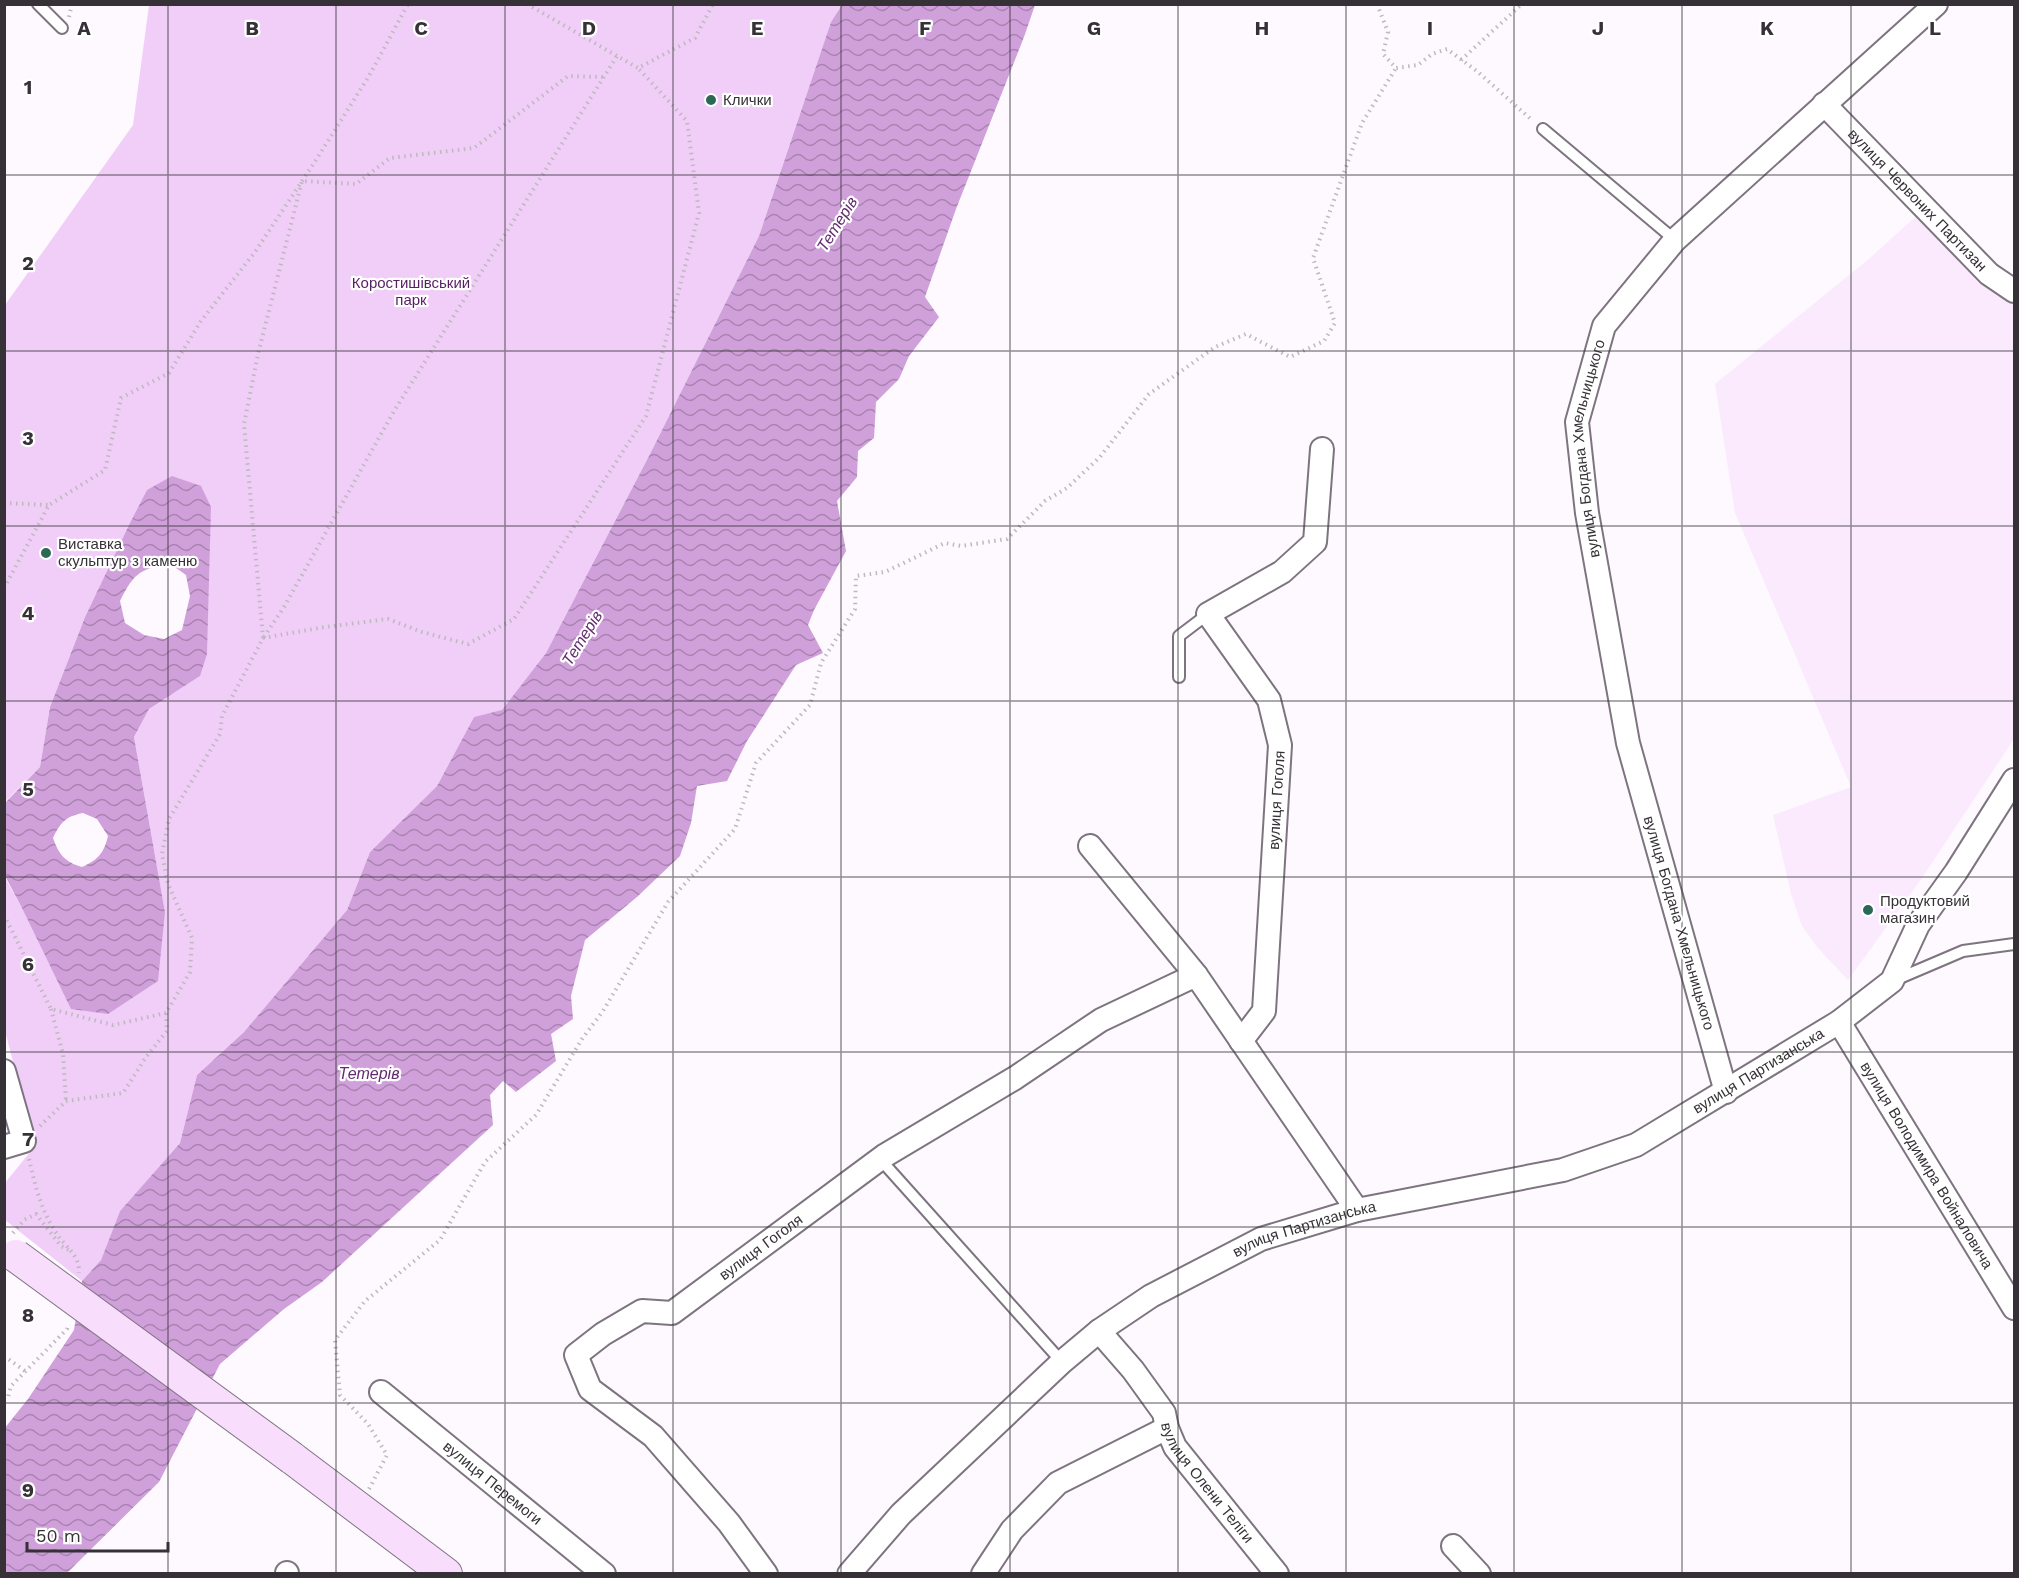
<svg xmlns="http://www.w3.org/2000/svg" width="2019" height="1578" font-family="'Work Sans',sans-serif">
<defs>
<pattern id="water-waves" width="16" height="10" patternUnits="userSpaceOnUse" patternTransform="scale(1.5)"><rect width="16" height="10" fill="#d0a0da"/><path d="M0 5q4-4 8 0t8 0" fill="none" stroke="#aa83b2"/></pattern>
</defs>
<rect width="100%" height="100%" fill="#fdf9fe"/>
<path fill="#fbeafe" d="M1915,217L1969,267L2014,304V739L1920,881L1848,980L1817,947L1802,926L1791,894L1773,815L1851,787L1735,513L1715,384L1870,258Z"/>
<path fill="#f1cef8" d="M149,5H842L831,22L759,236L649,456L546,653L502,711L474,717L437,786L370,852L347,910L244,1032L197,1075L180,1143L120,1211L101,1260L82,1281L5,1220V1183L35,1146L5,1031L4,876L23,910L165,912L134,737L149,709L200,676L211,507L147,490L85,617L50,707L40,767L4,803L5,305L133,125Z"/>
<g fill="url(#water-waves)" fill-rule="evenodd">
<path d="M842,5H1035L1024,37L956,209L925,297L939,317L909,356L899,379L876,402L874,438L858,451L857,477L837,501L846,551L814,610L808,625L823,653L796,665L747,741L727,781L697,786L691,823L680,856L637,897L585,940L571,996L573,1019L551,1034L556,1061L516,1092L503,1081L490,1095L493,1125L322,1282L284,1309L220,1364L159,1482L67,1573H5L4,1429L28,1399L74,1330L82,1281L101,1260L120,1211L180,1143L197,1075L244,1032L347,910L370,852L437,786L474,717L502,710L546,653L649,456L759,236L831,22Z"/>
<path d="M172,476L201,486L211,507L207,654L200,676L149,709L134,737L165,912L158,981L108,1014L71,1009L23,910L5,876V803L40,767L50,707L85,617L130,523L147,490ZM172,565L186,575L190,596L182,630L164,639L144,635L125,623L120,601C134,573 141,567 172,565ZM83,813L97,819L108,836C104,853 98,860 82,867C65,862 59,855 53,838C60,823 66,816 83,813Z"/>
</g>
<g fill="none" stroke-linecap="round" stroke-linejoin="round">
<defs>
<g id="lane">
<path d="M38,4L62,28"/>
<path d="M1543,129L1675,240"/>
<path d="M1179,677V636L1208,614"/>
<path d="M1895,980L1963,951L2014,944"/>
<path d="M880,1159L1062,1362"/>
</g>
<g id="street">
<path id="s1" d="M1824,104L1989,274L2014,291"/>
<path d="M1090,846L1196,975"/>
<path id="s2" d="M1839,1022L2014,1308"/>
<path id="s3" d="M1241,1041L1264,1011L1280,745L1269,700L1208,614L1282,572L1315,542L1322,449"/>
<path d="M4,1071L24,1141L4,1147"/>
<path id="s4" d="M1726,1092L1628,743L1587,513L1577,422L1604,326L1675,240L1936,4"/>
<path id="s5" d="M1099,1331L1133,1370L1164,1413L1167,1428L1175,1447L1277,1574"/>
<path id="s6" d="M381,1392L604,1574"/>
<path d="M1453,1546L1479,1574"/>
<path d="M287,1573V1574"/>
<path id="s7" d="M766,1574L729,1523L653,1436L590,1389L576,1355L603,1334L642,1311L672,1313L884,1156L1015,1078L1101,1020L1196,975L1357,1210"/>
<path id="s8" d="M849,1574L901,1514L1062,1362L1099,1331L1151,1296L1261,1239L1357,1210L1563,1170L1636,1145L1839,1022L1892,981L1918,925L1956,872L2014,780"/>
<path d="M983,1574L1012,1530L1058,1483L1167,1428"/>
</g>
<path id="secondary" d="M292,1458L446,1574"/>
</defs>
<use href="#lane" stroke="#7e7480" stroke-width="14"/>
<use href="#street" stroke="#7e7480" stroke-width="26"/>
<use href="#secondary" stroke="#7e7480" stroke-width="34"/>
<g stroke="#bdb9be" stroke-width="4" stroke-dasharray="1.5 4.5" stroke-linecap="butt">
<path d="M527,4L638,68L695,38L713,4"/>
<path d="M1377,4L1388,32L1383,54L1396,68L1418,65L1432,54L1447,49L1478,72L1533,121"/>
<path d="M69,17L72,4"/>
<path d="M1461,60L1522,4"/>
<path d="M4,503L49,505"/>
<path d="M4,588L49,505L105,470L121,398L169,373L201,321L255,252L316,160L369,76L408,4"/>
<path d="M264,637L284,607L394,411L617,56"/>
<path d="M263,638L325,627L388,619L422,632L468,644L514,619L646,416L699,213L687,121L638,68"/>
<path d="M4,915L51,1009L113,1025L166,1013"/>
<path d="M51,1009L63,1054L66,1101"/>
<path d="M40,1126L66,1101L123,1093L146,1057L167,1031L166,1013L190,972L192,938L168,884L162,854L169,819L220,734L222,716L263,638L244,424L258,354L302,181L356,184L390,158L474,148L568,76L604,77"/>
<path d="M29,1159C35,1185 41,1211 57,1234C65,1247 80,1255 79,1273"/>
<path d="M13,1233L24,1220L36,1214L61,1246L71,1251"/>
<path d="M4,1356L25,1371"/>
<path d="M4,1400L8,1397L11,1386L67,1329L68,1324"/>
<path d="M369,1489L387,1455L368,1424L340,1395L335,1340L365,1301L440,1240L485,1162L536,1115L582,1039L603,1011L668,902L735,829L756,763L810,705L821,663L855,609L856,576L885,572L945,543L961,546L1007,539L1045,501L1067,488L1100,457L1149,394L1215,347L1246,334L1290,357L1324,341L1335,323L1313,258L1362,123L1396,68"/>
</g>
<use href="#lane" stroke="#fff" stroke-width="10"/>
<use href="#street" stroke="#fff" stroke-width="22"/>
<use href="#secondary" stroke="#f8ddfd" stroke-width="32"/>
<defs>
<path id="secondary-bridge" d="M16,1256L292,1458"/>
</defs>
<use href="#secondary-bridge" stroke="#7e7480" stroke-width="34" stroke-linecap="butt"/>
<use href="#secondary-bridge" stroke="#f8ddfd" stroke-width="32"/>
</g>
<path fill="none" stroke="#353136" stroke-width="1.5" stroke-opacity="0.55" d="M168,4V1574M336,4V1574M505,4V1574M673,4V1574M841,4V1574M1010,4V1574M1178,4V1574M1346,4V1574M1514,4V1574M1682,4V1574M1851,4V1574M4,175H2014M4,351H2014M4,526H2014M4,701H2014M4,877H2014M4,1052H2014M4,1227H2014M4,1403H2014"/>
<g fill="#2b6956" stroke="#fff" stroke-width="2">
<circle cx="711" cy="100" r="6"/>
<circle cx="46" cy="553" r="6"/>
<circle cx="1868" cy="910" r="6"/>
</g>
<g text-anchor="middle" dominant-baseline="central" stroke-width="4.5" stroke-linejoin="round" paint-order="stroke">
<g font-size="15" fill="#353136" stroke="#fff" text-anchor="start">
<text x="723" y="100">Клички</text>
<text x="58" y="544">Виставка<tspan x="58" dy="17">скульптур з каменю</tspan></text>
<text x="1880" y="901">Продуктовий<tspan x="1880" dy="17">магазин</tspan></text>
</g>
<g font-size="15" fill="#353136" stroke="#fff">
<text stroke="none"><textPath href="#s1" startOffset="134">вулиця Червоних Партизан</textPath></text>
<text stroke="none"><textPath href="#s4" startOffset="662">вулиця Богдана Хмельницького</textPath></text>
<text stroke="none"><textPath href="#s3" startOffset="249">вулиця Гоголя</textPath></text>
<text transform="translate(1679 923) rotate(74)">вулиця Богдана Хмельницького</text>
<text stroke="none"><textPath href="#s8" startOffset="1066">вулиця Партизанська</textPath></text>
<text stroke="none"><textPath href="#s2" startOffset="168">вулиця Володимира Войналовича</textPath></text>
<text stroke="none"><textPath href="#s8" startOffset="580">вулиця Партизанська</textPath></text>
<text stroke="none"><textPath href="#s7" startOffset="514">вулиця Гоголя</textPath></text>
<text stroke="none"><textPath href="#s5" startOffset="188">вулиця Олени Теліги</textPath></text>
<text stroke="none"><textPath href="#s6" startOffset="144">вулиця Перемоги</textPath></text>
</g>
<g font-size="15" fill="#571e63" stroke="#fff">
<text x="411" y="283">Коростишівський<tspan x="411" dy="17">парк</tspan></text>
</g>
<g font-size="16" font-style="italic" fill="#642b70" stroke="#fff">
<text transform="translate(837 224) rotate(-58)">Тетерів</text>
<text transform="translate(582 638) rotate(-58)">Тетерів</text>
<text x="369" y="1073">Тетерів</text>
</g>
</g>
<g font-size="20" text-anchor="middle" font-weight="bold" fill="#353136" stroke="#fff" stroke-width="4.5" stroke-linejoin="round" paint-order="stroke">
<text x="84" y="35">A</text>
<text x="252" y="35">B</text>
<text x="421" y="35">C</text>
<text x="589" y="35">D</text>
<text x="757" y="35">E</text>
<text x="925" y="35">F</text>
<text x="1094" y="35">G</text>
<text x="1262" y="35">H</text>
<text x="1430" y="35">I</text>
<text x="1598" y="35">J</text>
<text x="1767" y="35">K</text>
<text x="1935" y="35">L</text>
<text x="28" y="94">1</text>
<text x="28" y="270">2</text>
<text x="28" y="445">3</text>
<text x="28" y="620">4</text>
<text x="28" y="796">5</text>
<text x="28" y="971">6</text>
<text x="28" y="1146">7</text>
<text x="28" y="1322">8</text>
<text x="28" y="1497">9</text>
</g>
<rect width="2019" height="1578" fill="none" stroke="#353136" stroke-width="12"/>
<path d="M27 1542v9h141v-9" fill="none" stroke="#353136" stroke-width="3"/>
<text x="36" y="1542" font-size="18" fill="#353136" stroke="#ffffff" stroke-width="4.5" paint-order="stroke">50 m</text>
</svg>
